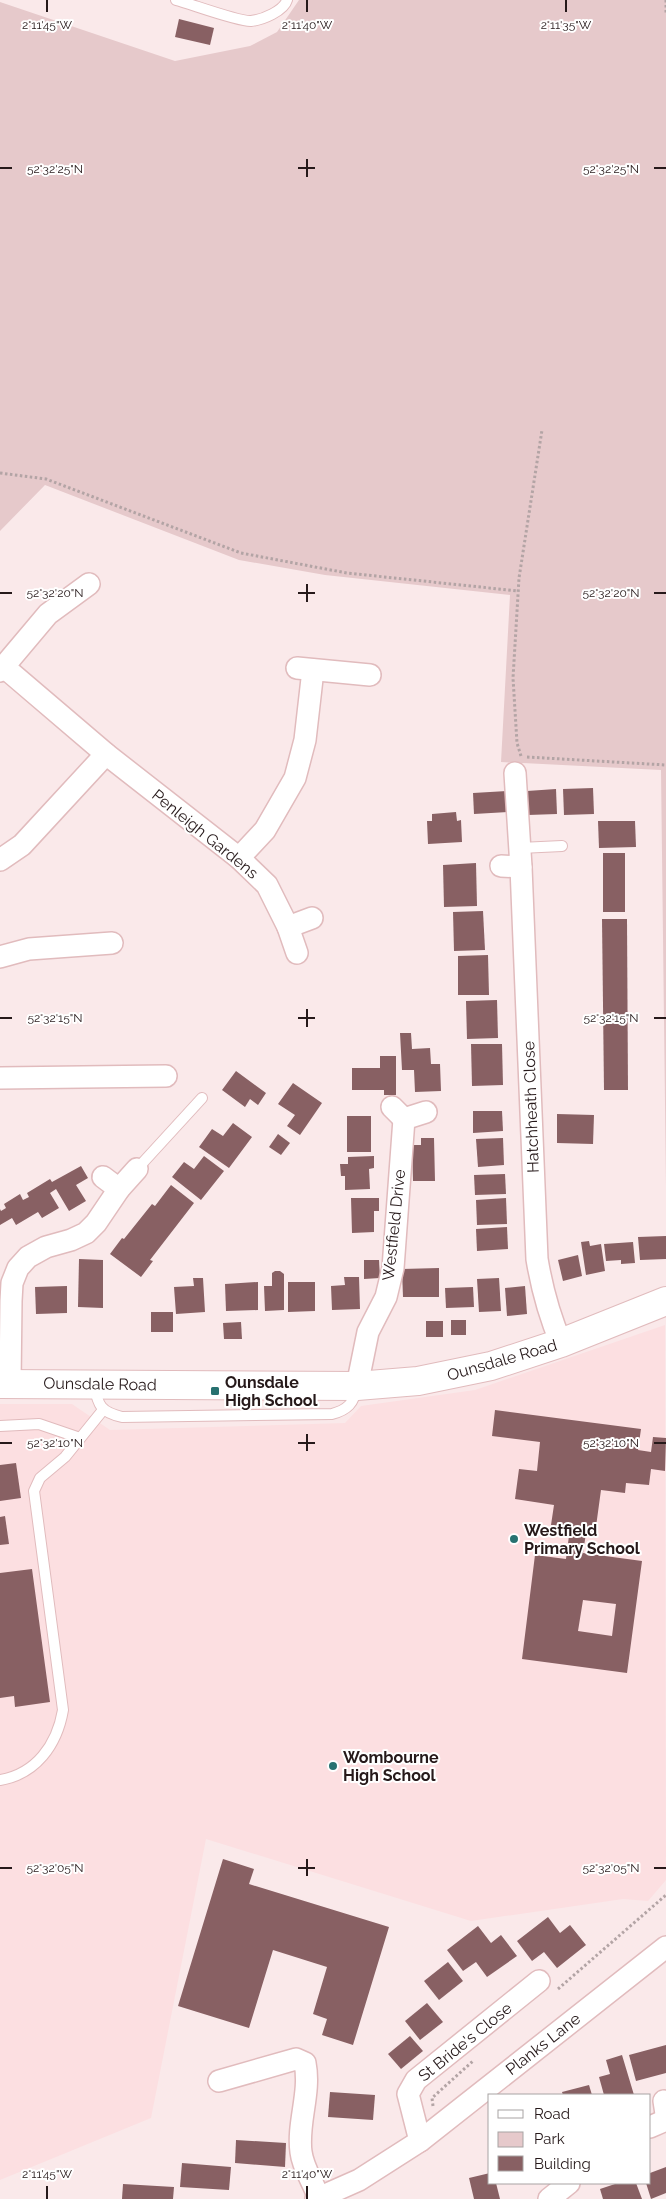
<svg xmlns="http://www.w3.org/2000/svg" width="666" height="2199" font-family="Raleway,sans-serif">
<rect width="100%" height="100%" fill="#fae9ea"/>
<path fill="#fcdfe1" d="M665,1325L666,1880L648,1901L623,1899L471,1921L206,1839L151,2118L0,2180V1404H72L110,1430L345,1423L361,1406L475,1390Z"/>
<path fill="#e6c9cb" d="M299,0H666V1186L661,770L501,762L510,595L325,575L239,560L45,485L0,531V2L175,61L250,46L277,32Z"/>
<g fill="#886063" fill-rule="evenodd">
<path d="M179,19L214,28L210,45L175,37Z"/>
<path d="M593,788L594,814L564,815L563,789Z"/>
<path d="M556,789L557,814L528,815L527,791Z"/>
<path d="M507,791L508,812L474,814L473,793Z"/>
<path d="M456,812L457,821L461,820L462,842L428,844L427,821H432V814Z"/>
<path d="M598,821H635L636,847L599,848Z"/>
<rect x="603" y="853" width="22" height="59"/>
<path d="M476,863L477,906L444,907L443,865Z"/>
<path d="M483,911L485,950L454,951L453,912Z"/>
<path d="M602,919H627L628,1090H604Z"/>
<path d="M488,955L489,995H458V956Z"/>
<path d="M497,1000L498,1038L467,1039L466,1001Z"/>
<path d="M400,1033H411L412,1049L430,1048L431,1064H440L441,1091L415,1092L414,1070H402Z"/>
<path d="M471,1044H502L503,1085L472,1086Z"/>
<path d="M380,1056H396V1095H384V1090H352V1068H380Z"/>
<path d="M236,1071L266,1093L258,1105L250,1099L245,1107L222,1090Z"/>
<path d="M293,1083L322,1103L300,1135L287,1126L295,1115L278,1104Z"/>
<path d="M473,1111H502L503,1131L473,1133Z"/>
<path d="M557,1114L594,1115L593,1144L557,1143Z"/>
<rect x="347" y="1116" width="24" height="36"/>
<path d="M233,1123L252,1137L229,1168L199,1147L212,1129L223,1136Z"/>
<path d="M278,1134L290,1143L281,1155L269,1147Z"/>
<path d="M421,1138H434L435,1181H413L412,1145H421Z"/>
<path d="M503,1138L504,1165L478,1167L476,1139Z"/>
<path d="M204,1156L224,1171L201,1200L172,1177L184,1162L194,1169Z"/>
<path d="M374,1156V1168L369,1169L370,1189L345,1190V1176H341L340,1164H348V1157Z"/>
<path d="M81,1166L88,1178L76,1185L86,1201L69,1211L56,1189L50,1193L59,1208L42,1218L38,1212L16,1225L12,1218L0,1225V1209L1,1211L6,1208L4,1204L20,1194L23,1200L29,1197L27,1193L50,1179L52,1182Z"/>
<path d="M505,1174L506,1194L475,1195L474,1175Z"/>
<path d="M171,1185L194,1203L150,1260L153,1261L141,1277L110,1254L122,1238L124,1239L152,1204L155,1206Z"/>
<path d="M351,1198H379V1211H374V1232L352,1233Z"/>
<path d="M506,1198L507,1224L477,1225L476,1200Z"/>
<path d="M507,1227L508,1249L477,1251L476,1229Z"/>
<path d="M666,1236V1259L640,1260L638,1237Z"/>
<path d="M589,1241L590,1246L601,1244L605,1271L586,1275L581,1242Z"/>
<path d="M633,1242L635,1263L621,1264V1260L606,1261L604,1244Z"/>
<path d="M578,1255L582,1276L563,1281L558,1260Z"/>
<path d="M79,1259L103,1260V1308L78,1307Z"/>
<path d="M364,1260H379L380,1278L364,1279Z"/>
<path d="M439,1268V1297H403L402,1269Z"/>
<path d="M275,1271H280L284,1274V1310L265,1311L264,1286H272V1273Z"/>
<path d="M344,1277H359L360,1309L332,1310L331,1286L345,1285Z"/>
<path d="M193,1278H203L205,1312L176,1314L174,1287L194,1286Z"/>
<path d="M499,1278L501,1311L479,1312L477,1279Z"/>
<path d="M258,1282V1310L226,1311L225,1284Z"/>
<path d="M288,1282H315V1311L288,1312Z"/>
<path d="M67,1286V1313L36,1314L35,1287Z"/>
<path d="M525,1286L527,1314L507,1316L505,1288Z"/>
<path d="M473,1287L474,1307L446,1308L445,1288Z"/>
<rect x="151" y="1312" width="22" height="20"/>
<rect x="451" y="1320" width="15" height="15"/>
<rect x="426" y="1321" width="17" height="16"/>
<path d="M241,1322L242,1339H224L223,1323Z"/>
<path d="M495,1410L641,1429L638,1450L651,1452L653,1437L666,1438L665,1471L651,1469L649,1485L626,1483L625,1493L601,1490L595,1534L586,1533L583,1553L642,1561L627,1673L522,1659L535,1555L566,1559L570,1528L551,1525L554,1505L515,1499L519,1469L537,1471L540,1442L492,1436ZM583,1600L616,1604L612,1636L578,1631Z"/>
<path d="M16,1463L21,1498L0,1501V1465Z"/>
<path d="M5,1516L9,1544L0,1545V1517Z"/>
<path d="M32,1569L50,1702L15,1707L14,1696L0,1698V1573Z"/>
<path d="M223,1859L254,1869L249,1884L389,1927L353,2045L322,2035L327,2019L313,2014L327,1967L273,1950L249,2028L178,2006Z"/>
<path d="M548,1917L560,1933L570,1925L586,1945L557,1968L544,1952L532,1961L517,1941Z"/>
<path d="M478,1926L491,1943L501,1935L517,1956L487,1977L476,1962L463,1971L447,1950Z"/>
<path d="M448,1962L463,1981L439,2000L424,1981Z"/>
<path d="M427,2003L443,2022L420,2040L405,2021Z"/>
<path d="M410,2036L423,2051L401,2069L388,2054Z"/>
<path d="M666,2045V2073L636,2081L629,2055Z"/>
<path d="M622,2055L634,2095H604L599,2077L610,2074L606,2060Z"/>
<path d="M589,2085L592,2095H563L562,2092Z"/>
<path d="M330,2092L375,2095L373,2120L328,2117Z"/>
<path d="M236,2140L286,2143L285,2167L235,2163Z"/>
<path d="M182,2163L231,2167L229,2190L180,2187Z"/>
<path d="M666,2167V2193L651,2199L646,2183H650V2173Z"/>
<path d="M490,2173V2183H496L500,2199H474L469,2178Z"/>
<path d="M618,2183H636L642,2199H603L600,2189Z"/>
<path d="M123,2184L174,2187L173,2199H122Z"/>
</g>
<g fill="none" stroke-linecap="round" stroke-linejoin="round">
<defs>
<g id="lane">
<path d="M176,0C191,4 239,22 251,21C262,20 284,11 287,0"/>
<path d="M520,848L562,846"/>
<path d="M137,1169L202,1098"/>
<path d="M94,1385C98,1406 101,1412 122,1417L332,1414C347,1410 355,1403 356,1387"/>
<path d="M0,1426L39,1424L80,1438"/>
<path d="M0,1780C36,1774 57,1745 63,1710L34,1491L40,1478L65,1457L103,1410"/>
</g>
<g id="street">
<path d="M4,667L106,754L239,858L267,885L288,927L297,953"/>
<path d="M297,668L370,675"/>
<path d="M0,671L48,614L89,584"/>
<path d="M515,773L521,867L537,1259C542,1289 549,1315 561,1343"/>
<path d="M239,858L265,830L295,778L305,740L313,670"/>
<path d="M0,860L22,845L106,754"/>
<path d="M501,866L521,867"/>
<path d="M288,927L312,918"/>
<path d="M0,957L29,949L112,943"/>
<path d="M0,1078L166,1076"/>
<path d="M392,1107L404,1119L426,1112"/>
<path d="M103,1177L119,1189"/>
<path d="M10,1383L11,1301L12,1283L18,1268L28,1257L46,1247L71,1240L86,1233L96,1223L119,1189L137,1169"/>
<path d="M357,1386L368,1332L386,1297L393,1268L404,1119"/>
<path d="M219,2081L296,2059L305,2063C311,2093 297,2123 301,2152C303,2169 314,2183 319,2199"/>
<path d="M664,2101L666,2114"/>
<path d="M650,2127L666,2120"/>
<path d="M420,2141L408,2094L416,2080L539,1981"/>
<path d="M316,2199L359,2180L420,2141L666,1947"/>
<path d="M549,2199L569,2183"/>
</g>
<path id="secondary" d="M0,1384L357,1386L418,1381L491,1366L561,1343L666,1301"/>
</defs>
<use href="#lane" stroke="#e1bbbd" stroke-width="12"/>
<use href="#street" stroke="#e1bbbd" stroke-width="24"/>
<use href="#secondary" stroke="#e1bbbd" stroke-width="30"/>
<g stroke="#b3a4a5" stroke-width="3" stroke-dasharray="2.5 2.5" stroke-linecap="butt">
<path d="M666,0V13"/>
<path d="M0,473L46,479L241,553L347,573L518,591"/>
<path d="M521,756L517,743L513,678L519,578L542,430"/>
<path d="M527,757L666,765"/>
<path d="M558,1989L666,1895"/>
<path d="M433,2106L432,2098L473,2061"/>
</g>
<use href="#lane" stroke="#fff" stroke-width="10"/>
<use href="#street" stroke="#fff" stroke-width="21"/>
<use href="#secondary" stroke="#fff" stroke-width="28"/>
</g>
<path fill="none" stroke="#26191a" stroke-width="2" d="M47,0V12M307,0V12M566,0V12M307,159V177M0,168H12M298,168H315M654,168H666M307,584V602M0,593H12M298,593H315M654,593H666M307,1009V1027M0,1018H12M298,1018H315M654,1018H666M307,1434V1451M0,1443H12M298,1443H315M654,1443H666M307,1859V1876M0,1868H12M298,1868H315M654,1868H666M47,2186V2199M307,2186V2199"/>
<g fill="#277170" stroke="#fff" stroke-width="2">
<rect x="210" y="1386" width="10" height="10" rx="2.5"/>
<circle cx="514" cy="1539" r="5"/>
<circle cx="333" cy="1766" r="5"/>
</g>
<g text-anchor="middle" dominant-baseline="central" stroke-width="4" stroke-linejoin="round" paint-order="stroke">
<g font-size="16" fill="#26191a" stroke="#fff">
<text transform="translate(205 834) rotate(39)">Penleigh Gardens</text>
<text transform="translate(531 1107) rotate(-92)">Hatchheath Close</text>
<text transform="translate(394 1225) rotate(-84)">Westfield Drive</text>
<text transform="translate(502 1360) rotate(-16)">Ounsdale Road</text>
<text transform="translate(100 1384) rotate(1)">Ounsdale Road</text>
<text transform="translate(465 2042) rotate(-39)">St Bride's Close</text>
<text transform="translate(543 2044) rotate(-38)">Planks Lane</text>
</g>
<g font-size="16" font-weight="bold" fill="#26191a" stroke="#fff" text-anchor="start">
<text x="225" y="1382">Ounsdale<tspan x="225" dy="18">High School</tspan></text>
<text x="524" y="1530">Westfield<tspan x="524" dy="18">Primary School</tspan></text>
<text x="343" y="1757">Wombourne<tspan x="343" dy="18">High School</tspan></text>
</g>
</g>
<g font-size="12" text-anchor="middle" fill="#26191a" stroke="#fff" stroke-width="4" stroke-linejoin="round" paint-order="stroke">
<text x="47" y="29">2°11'45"W</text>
<text x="307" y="29">2°11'40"W</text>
<text x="566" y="29">2°11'35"W</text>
<text x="55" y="173">52°32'25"N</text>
<text x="611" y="173">52°32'25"N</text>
<text x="55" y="597">52°32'20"N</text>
<text x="611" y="597">52°32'20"N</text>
<text x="55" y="1022">52°32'15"N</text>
<text x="611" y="1022">52°32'15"N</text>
<text x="55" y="1447">52°32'10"N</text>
<text x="611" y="1447">52°32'10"N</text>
<text x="55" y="1872">52°32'05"N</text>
<text x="611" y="1872">52°32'05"N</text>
<text x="47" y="2178">2°11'45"W</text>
<text x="307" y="2178">2°11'40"W</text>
</g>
<rect x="488" y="2094" width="162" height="90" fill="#ffffff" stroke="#a8a3a3"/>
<rect x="498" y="2110" width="25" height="8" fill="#ffffff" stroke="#a8a3a3"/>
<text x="534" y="2119" font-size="15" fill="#26191a">Road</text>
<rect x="498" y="2132" width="25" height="15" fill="#e6c9cb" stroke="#a8a3a3"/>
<text x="534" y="2144" font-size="15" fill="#26191a">Park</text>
<rect x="498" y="2156" width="25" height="15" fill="#886063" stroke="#a8a3a3"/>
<text x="534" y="2169" font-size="15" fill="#26191a">Building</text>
</svg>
